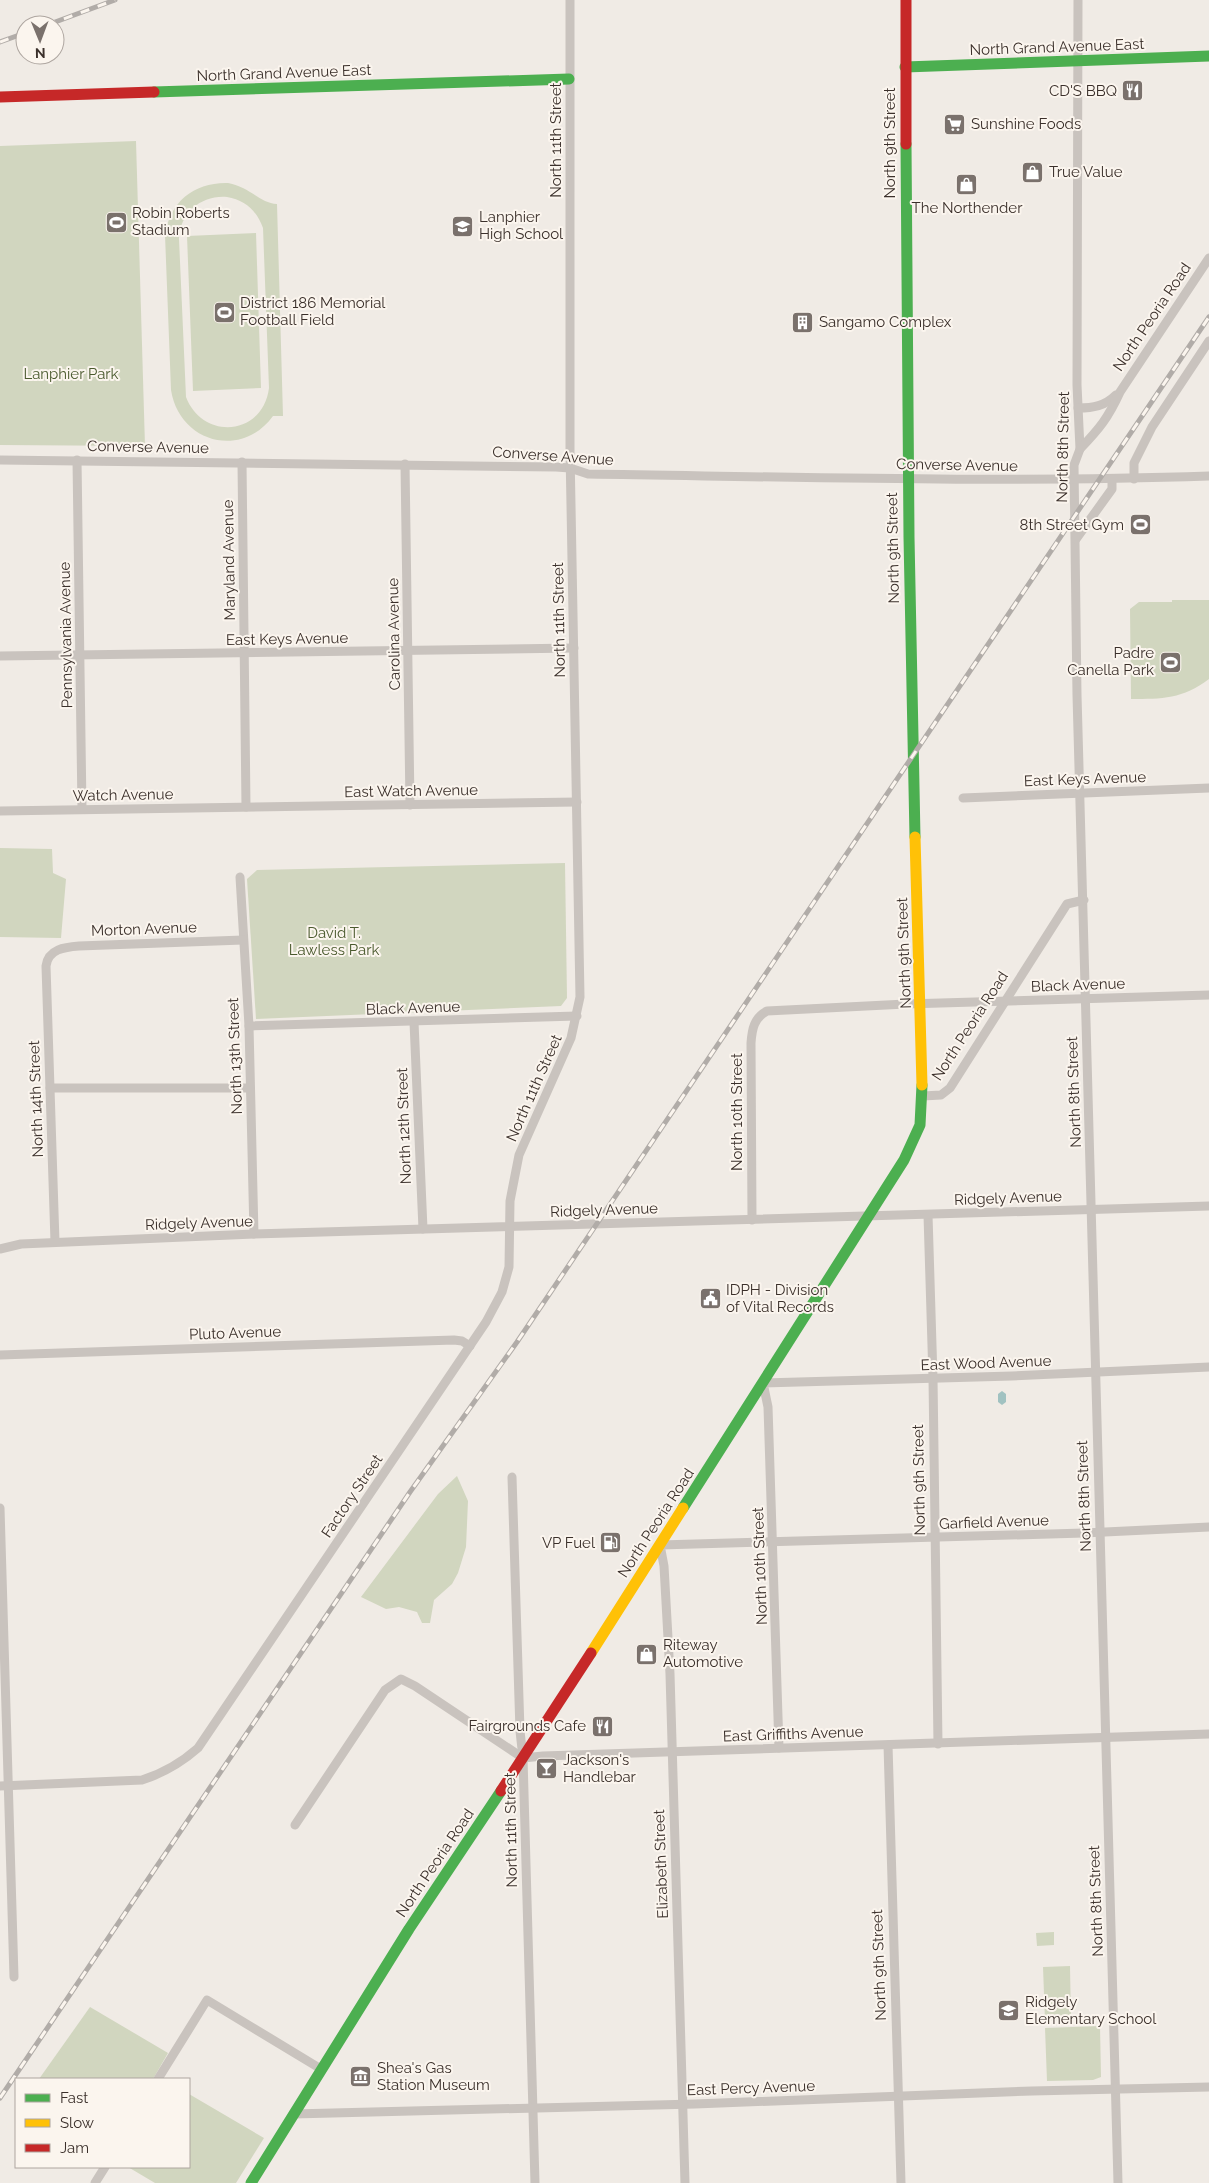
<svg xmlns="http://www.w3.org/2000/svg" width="1209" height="2183" font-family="Raleway,sans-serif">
<rect width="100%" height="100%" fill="#f0ebe5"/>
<g fill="#d1d6bf" fill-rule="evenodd">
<path d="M136,141L145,446L0,445V146Z"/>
<path d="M228,183C250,187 260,203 277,204L283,416H273C241,460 179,442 171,390L165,235C170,201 195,182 228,183ZM227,197C245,200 257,211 263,228L269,388C263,436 203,441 186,397L179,239C180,212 202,195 227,197Z"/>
<path d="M256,233L261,388L193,391L187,236Z"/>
<path d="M1172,600H1209V679C1183,699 1162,699 1131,699L1130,609L1139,602H1172Z"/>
<path d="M0,848L52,849L53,873L66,879L61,938L0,937Z"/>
<path d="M565,863L567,998L561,1006L256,1019L247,879L257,870Z"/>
<path d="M457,1476L468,1501L466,1547L458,1573L452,1584L434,1600L430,1623H422L417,1612L399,1607L386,1609L361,1597L438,1494Z"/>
<path d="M1054,1932V1945L1037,1946L1036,1933Z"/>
<path d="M1070,1966L1071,2021H1045L1043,1967Z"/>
<path d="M90,2007L168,2053L153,2079H39Z"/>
<path d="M1100,2026L1101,2077L1093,2080L1047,2081L1045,2028Z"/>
<path d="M189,2094L264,2138L236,2183H155L128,2167H189Z"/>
</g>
<path fill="#a1c2c1" d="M1002,1391L1006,1394V1402L1002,1405L998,1402V1394Z"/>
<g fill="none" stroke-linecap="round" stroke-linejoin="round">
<g stroke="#c9c3be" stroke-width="9">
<path d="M1078,0L1077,385L1080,449L1074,465L1077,695L1118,2183"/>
<path d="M1078,408C1093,408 1105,406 1116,395"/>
<path d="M1080,449C1100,428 1108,418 1120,392L1209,258"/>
<path d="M0,460L556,467L570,468L588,474C795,477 1002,483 1209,476"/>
<path d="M77,460L82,809"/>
<path d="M242,462L246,807"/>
<path d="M405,464L410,805"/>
<path d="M1134,479V463L1152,427L1209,341"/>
<path d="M1076,539L1112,489V479"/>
<path d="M0,656L574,648"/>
<path d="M963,798L1209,788"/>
<path d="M0,811L577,802"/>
<path d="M240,877L249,1026L254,1234"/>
<path d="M414,1022L423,1229"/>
<path d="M249,1026L577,1016"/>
<path d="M50,1088H250"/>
<path d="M923,1096L941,1095L950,1088L1067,904L1084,900"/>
<path d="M928,1215L933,1378L938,1744"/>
<path d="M752,1220L751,1043C752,1029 754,1018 767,1011L906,1004L1209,995"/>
<path d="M55,1242L46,966C48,949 65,947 79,946L243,940"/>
<path d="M0,1249L21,1244L254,1234L1209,1206"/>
<path d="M0,1355L454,1340L462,1341L470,1346"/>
<path d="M512,1477L520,1731L523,1758L535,2183"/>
<path d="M0,1508L14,1977"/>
<path d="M888,1745L901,2183"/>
<path d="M779,1748L768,1407L763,1383L1012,1376L1209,1367"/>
<path d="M0,1786L142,1780C164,1773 181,1763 198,1748L486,1322L502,1292L509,1267L510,1201L519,1155L571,1038L580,997L570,451V0"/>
<path d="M295,1825L385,1690L401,1679L415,1686L523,1758L543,1756L1209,1734"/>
<path d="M158,2079L207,2000L321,2069"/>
<path d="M293,2114L695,2104L1032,2091L1209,2087"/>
<path d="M95,2183L105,2167"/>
<path d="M685,2183L670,1674L664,1566L660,1545L1084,1533L1209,1527"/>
</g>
<g stroke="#4caf50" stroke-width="11">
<path d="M905,67L1209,56"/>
<path d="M154,92L569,79"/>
<path d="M906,144L909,537L915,837"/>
<path d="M683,1508L904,1160L920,1125L922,1085"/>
<path d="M251,2183L409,1929L501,1791"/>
</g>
<g stroke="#ffc107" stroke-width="11">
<path d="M915,837L922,1085"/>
<path d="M591,1653L683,1508"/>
</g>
<g stroke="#c62828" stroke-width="11">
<path d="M0,97L154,92"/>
<path d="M906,144V0"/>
<path d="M501,1791L591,1653"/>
</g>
<defs>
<g id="rail">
<path d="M47,25L115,0"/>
<path d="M0,42L25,33"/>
<path d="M0,2098L410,1492L517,1342L1209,317"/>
</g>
</defs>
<use href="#rail" stroke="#b1aca8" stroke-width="5"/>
<use href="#rail" stroke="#fbf5ee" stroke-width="3" stroke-dasharray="9" stroke-linecap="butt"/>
</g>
<defs>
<symbol id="restaurant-square" viewBox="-11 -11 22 22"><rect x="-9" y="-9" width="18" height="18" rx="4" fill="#7a716c" stroke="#fbf5ee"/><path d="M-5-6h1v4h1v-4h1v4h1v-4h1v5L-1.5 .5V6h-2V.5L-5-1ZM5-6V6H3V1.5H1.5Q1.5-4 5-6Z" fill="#fff"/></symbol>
<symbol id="supermarket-square" viewBox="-11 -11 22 22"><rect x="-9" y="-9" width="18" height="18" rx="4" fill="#7a716c" stroke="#fbf5ee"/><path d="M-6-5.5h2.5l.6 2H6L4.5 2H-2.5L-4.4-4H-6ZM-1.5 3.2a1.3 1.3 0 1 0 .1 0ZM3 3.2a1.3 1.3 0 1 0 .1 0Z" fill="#fff"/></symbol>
<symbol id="shop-square" viewBox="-11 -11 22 22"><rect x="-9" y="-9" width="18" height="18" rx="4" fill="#7a716c" stroke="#fbf5ee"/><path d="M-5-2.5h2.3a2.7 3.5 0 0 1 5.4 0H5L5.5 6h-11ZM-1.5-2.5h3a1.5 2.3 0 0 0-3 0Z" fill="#fff"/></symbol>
<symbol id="stadium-square" viewBox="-11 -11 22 22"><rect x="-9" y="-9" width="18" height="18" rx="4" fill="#7a716c" stroke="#fbf5ee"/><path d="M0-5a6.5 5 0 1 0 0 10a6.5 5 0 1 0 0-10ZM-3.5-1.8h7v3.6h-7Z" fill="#fff"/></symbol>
<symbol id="school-square" viewBox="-11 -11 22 22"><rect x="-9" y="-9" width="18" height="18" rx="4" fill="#7a716c" stroke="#fbf5ee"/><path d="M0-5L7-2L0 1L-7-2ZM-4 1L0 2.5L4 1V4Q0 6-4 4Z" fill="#fff"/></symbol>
<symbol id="building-square" viewBox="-11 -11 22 22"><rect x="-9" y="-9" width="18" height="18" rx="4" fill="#7a716c" stroke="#fbf5ee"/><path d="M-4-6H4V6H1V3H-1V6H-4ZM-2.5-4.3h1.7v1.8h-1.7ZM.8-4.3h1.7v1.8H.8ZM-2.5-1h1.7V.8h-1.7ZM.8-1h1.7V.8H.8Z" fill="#fff"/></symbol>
<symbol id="civic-square" viewBox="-11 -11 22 22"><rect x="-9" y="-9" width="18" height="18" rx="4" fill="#7a716c" stroke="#fbf5ee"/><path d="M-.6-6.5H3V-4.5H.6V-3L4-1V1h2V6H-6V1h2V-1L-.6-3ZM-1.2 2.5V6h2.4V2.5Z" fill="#fff"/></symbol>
<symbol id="fuel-square" viewBox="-11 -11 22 22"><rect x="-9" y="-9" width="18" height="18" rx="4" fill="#7a716c" stroke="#fbf5ee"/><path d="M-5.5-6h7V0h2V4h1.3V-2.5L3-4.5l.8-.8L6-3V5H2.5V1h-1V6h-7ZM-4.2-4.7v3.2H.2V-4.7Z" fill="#fff"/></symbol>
<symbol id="bar-square" viewBox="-11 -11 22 22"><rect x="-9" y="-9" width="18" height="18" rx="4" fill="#7a716c" stroke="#fbf5ee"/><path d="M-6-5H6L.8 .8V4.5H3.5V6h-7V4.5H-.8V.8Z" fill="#fff"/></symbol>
<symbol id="museum-square" viewBox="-11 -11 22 22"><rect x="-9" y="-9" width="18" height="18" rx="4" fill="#7a716c" stroke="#fbf5ee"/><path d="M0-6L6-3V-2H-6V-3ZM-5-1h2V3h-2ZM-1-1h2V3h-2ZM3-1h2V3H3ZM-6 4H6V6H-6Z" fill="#fff"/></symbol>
</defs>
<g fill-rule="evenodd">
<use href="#restaurant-square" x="1120" y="78" width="25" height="25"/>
<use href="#supermarket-square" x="942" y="112" width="25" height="25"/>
<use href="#shop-square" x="1020" y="160" width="25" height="25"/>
<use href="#shop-square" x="954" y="172" width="25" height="25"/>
<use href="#stadium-square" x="104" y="210" width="25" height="25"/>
<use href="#school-square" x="450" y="214" width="25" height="25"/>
<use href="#stadium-square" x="212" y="300" width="25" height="25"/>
<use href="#building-square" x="790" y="310" width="25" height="25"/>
<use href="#stadium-square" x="1128" y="512" width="25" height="25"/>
<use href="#stadium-square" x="1158" y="650" width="25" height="25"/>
<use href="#civic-square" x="698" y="1286" width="25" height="25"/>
<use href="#fuel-square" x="598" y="1530" width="25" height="25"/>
<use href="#shop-square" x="634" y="1642" width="25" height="25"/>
<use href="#restaurant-square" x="590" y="1714" width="25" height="25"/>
<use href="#bar-square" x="534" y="1756" width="25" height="25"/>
<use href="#school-square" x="996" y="1998" width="25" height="25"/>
<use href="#museum-square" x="348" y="2064" width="25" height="25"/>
</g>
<g text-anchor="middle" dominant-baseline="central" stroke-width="4" stroke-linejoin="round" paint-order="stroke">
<g font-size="15" fill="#3b302b" stroke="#fbf5ee">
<text transform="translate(1057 47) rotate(-2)">North Grand Avenue East</text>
<text transform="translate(284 73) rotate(-2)">North Grand Avenue East</text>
<text transform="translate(556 140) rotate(-90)">North 11th Street</text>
<text transform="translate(890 143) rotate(-90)">North 9th Street</text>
<text transform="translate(1152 317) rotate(-56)">North Peoria Road</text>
<text transform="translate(148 447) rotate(1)">Converse Avenue</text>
<text transform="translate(1063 447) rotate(-89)">North 8th Street</text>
<text transform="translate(553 456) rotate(4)">Converse Avenue</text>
<text transform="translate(957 465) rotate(1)">Converse Avenue</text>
<text transform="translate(893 548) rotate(-91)">North 9th Street</text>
<text transform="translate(229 560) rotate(-91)">Maryland Avenue</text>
<text transform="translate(559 620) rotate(-91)">North 11th Street</text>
<text transform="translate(394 634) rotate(-91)">Carolina Avenue</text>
<text transform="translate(66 635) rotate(-91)">Pennsylvania Avenue</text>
<text transform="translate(287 639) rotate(-1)">East Keys Avenue</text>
<text transform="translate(1085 779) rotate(-2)">East Keys Avenue</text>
<text transform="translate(411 791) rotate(-1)">East Watch Avenue</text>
<text transform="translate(123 795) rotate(-1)">Watch Avenue</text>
<text transform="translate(144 929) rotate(-2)">Morton Avenue</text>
<text transform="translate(904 953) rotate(-92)">North 9th Street</text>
<text transform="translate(1078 985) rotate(-2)">Black Avenue</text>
<text transform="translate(413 1008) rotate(-2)">Black Avenue</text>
<text transform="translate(970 1026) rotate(-57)">North Peoria Road</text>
<text transform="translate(235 1056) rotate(-92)">North 13th Street</text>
<text transform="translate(534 1088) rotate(-66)">North 11th Street</text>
<text transform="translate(1074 1092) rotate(-92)">North 8th Street</text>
<text transform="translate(36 1099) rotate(-92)">North 14th Street</text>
<text transform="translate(737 1112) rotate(-90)">North 10th Street</text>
<text transform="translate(404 1126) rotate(-92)">North 12th Street</text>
<text transform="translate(1008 1198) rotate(-2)">Ridgely Avenue</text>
<text transform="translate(604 1210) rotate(-2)">Ridgely Avenue</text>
<text transform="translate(199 1223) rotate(-2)">Ridgely Avenue</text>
<text transform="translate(235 1333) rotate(-2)">Pluto Avenue</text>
<text transform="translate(986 1363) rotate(-2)">East Wood Avenue</text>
<text transform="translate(919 1480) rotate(-91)">North 9th Street</text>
<text transform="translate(352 1496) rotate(-56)">Factory Street</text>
<text transform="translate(1084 1496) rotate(-92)">North 8th Street</text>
<text transform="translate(994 1522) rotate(-2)">Garfield Avenue</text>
<text transform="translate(656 1523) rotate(-57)">North Peoria Road</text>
<text transform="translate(760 1566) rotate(-92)">North 10th Street</text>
<text transform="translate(793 1734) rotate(-2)">East Griffiths Avenue</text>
<text transform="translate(511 1830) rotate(-91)">North 11th Street</text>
<text transform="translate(435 1863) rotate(-56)">North Peoria Road</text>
<text transform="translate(661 1864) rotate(-92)">Elizabeth Street</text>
<text transform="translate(1096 1901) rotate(-92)">North 8th Street</text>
<text transform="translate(879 1965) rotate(-92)">North 9th Street</text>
<text transform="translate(751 2088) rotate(-2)">East Percy Avenue</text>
</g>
<g font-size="15" fill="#3b302b" stroke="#fbf5ee" text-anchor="start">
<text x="1117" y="91" text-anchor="end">CD'S BBQ</text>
<text x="971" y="124">Sunshine Foods</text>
<text x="1049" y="172">True Value</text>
<text x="967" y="208" text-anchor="middle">The Northender</text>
<text x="132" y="213">Robin Roberts<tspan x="132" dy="17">Stadium</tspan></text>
<text x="479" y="217">Lanphier<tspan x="479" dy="17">High School</tspan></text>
<text x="240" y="303">District 186 Memorial<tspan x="240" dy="17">Football Field</tspan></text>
<text x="819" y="322">Sangamo Complex</text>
<text x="1124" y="525" text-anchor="end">8th Street Gym</text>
<text x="1154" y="653" text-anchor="end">Padre<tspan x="1154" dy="17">Canella Park</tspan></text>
<text x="726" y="1290">IDPH - Division<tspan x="726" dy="17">of Vital Records</tspan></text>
<text x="595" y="1543" text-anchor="end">VP Fuel</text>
<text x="663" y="1645">Riteway<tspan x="663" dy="17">Automotive</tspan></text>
<text x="586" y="1726" text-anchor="end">Fairgrounds Cafe</text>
<text x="563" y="1760">Jackson's<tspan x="563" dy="17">Handlebar</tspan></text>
<text x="1025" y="2002">Ridgely<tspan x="1025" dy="17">Elementary School</tspan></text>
<text x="377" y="2068">Shea's Gas<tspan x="377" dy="17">Station Museum</tspan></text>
</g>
<g font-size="15" fill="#4a5a2e" stroke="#fbf5ee">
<text x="71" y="374">Lanphier Park</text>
<text x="334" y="933">David T.<tspan x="334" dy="17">Lawless Park</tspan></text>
</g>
</g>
<rect x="15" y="2078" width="175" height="90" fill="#fbf5ee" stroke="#aea6a0"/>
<rect x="25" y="2094" width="25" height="8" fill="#4caf50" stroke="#aea6a0"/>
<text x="60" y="2103" font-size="15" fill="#3b302b">Fast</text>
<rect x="25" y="2119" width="25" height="8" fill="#ffc107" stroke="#aea6a0"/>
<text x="60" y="2128" font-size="15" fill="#3b302b">Slow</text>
<rect x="25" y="2144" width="25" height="8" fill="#c62828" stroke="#aea6a0"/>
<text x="60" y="2153" font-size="15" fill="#3b302b">Jam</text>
<g transform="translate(40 40) rotate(179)"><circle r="24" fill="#fbf5ee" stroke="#aea6a0"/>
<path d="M0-4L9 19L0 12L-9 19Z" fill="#7a716c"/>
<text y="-8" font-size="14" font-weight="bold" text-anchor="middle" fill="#3b302b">N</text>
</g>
</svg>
